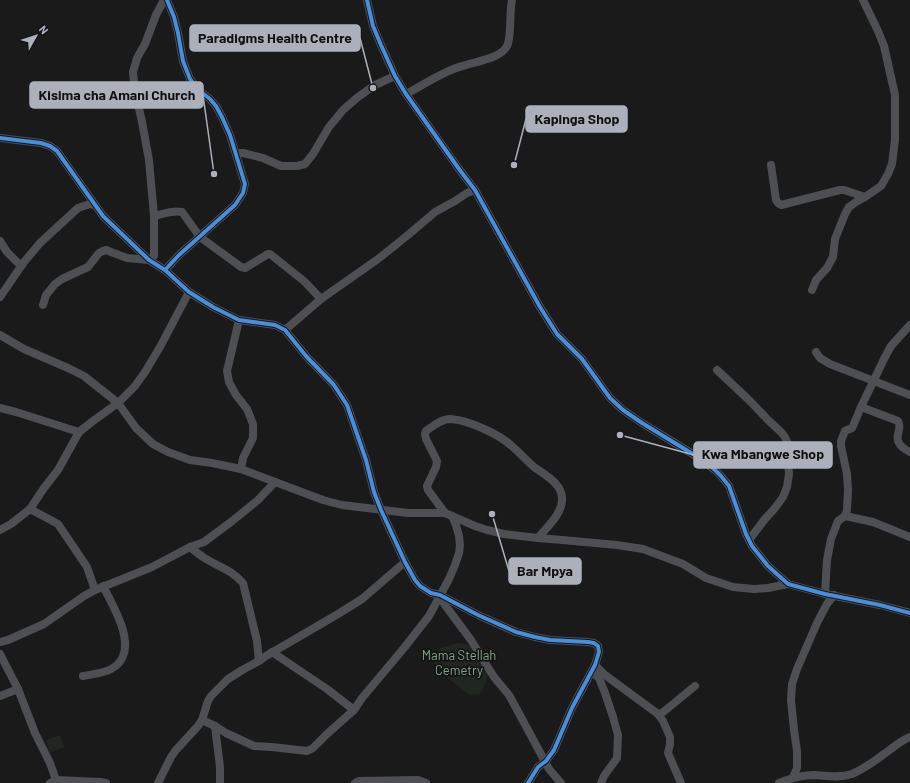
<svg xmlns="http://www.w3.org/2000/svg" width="910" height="783" font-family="Barlow,sans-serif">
<rect width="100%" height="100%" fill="#1a1a1a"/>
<g fill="#202721">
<path d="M458,643L470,645L479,657L483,668L489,673L484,687L480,694L470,695L449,679L435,666L432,657L441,648Z"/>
<path d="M60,735L64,747L50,753L46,740Z"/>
</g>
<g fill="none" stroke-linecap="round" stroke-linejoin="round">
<g stroke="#4e4f53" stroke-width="8">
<path d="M367,0L373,26L381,45L395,76L406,94L459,169L475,190L540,307L557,334L582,359L610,398L623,410L642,423L701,459L715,470L721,476L729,486L746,534L752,546L768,566L788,584L825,594L880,605L910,613"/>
<path d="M406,94C425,84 445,70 466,65C478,61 501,58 507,46C512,36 509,12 512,0"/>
<path d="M0,138L41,143L50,146L57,151L103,216L149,260L165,270L189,292L213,307L239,320L275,325L285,330L306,356L334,385L347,405L366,460L374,492L381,510L405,562L415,580L420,586L431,593L440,595L478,615L516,632L535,637L550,640L588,642L594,643L598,646L599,652L595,665L572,708L554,750L546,761L538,767L528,783"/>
<path d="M236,153H243L263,158L281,166H297L305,164L313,154L329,127L343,110L358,97L375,85L395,76"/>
<path d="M771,165L776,200L778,203L781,205L840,190H844L865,197"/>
<path d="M154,216C163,214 173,210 182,212L200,237L241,267L245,268L268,254H270L305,282L321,299"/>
<path d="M0,241L7,252L21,266"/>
<path d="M165,270L179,255L235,205L243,193L245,184L230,135L222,117L216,106L210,99L200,91L190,79L183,61L178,33L174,17L167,0"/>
<path d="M812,290L816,280L827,268L833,257L835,239L845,214L849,207L856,202L865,197L881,186L888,174L892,164L895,140V95L884,46L878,31L863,0"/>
<path d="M0,297L24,262L40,243L78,208L90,204L95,205"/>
<path d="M43,305L46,295L55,284L62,279L88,267L99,253L103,251L107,250L111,252L127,258L149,260L154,256V216L149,160L142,122L135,91L133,72L137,58L145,44L156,15L164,0"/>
<path d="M239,320L227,371L229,382L236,395L247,409L253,424V438L243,458L241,469"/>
<path d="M285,330L321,299L378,259L408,235L435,212L455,201L467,193L475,190"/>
<path d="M0,335L24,349L68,368L84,376L118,403L136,428L153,444L168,452L190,460L212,463L241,469L323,500L342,505L408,513H445L475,526L487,530L504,534L538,538L562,540L617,545L643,549L683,564L706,578L733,587L754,589L768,588L788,584"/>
<path d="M816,352L820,358L830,364L910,395"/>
<path d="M717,370L750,401L768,420L781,432L785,437L787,442L789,474L787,487L783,497L775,508L765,519L749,540"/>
<path d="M861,407L898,421C903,429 894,435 899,443C901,447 906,450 910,452"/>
<path d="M0,408L16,412L79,432"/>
<path d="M30,509L58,524L87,567L95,590"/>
<path d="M445,513L428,490L427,486L436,467L437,461L426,439L425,434L426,431C433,426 441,419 450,419C469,420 501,435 514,448C521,454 527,461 534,467C545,475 563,484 562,500C562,514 546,528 538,538"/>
<path d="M845,516L873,522L910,537"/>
<path d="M0,530L11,524L30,509L44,488L58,470L79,432L93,421L118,403L135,386L145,372L160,347L189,292"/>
<path d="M190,547C194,551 199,554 203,557C218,567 231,569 243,583L257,641L259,661"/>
<path d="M825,594L827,560L831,539L838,521L845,516L847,510L848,490L847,474L841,446V441L845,431L852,428L853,426L861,407L884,359L891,346L910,325"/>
<path d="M440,596L445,605L471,640L494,677L509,695L549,769L561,783"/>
<path d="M0,642L8,640L44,624L84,596L95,590L152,567L190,547L204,542L231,522L258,500L275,482"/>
<path d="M272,652L327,689L354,710"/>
<path d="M0,654L18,689L35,733L50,763L56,780"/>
<path d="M595,665L605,675L658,714L663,721L670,737V744L668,753L681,783"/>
<path d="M592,672L599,678L605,693L613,717L618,735L617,758L604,776L601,783"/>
<path d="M83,676C94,674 109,673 118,664C137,644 113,606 103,586"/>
<path d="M0,696L18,689"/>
<path d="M658,714L662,713L695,686"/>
<path d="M202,720L215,726L226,733L254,746L272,747L307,751L313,748L327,734L354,710L362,698L404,648L429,616L449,579L455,565L459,553L460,545L459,536L456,525L452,516"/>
<path d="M215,726L220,767V783"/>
<path d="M793,777L797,768V751L794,730L791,700L792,684L797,669L817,623L827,604L834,595"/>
<path d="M50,783L56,780L100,782L106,783"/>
<path d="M158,783L171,757L176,750L198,726L202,720L208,701L211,696L228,679L244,669L259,661L266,656L338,614L362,599L405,562"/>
<path d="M355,783L359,781L418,780L426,783"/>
<path d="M779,783C791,778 802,775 815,775C828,776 841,778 852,774C863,769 875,761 884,754C893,748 900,741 910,737"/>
</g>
<defs>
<g id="cycleway">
<path d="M367,0L373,26L381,45L395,76L406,94L459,169L475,190L540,307L557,334L582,359L610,398L623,410L642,423L701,459L715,470L721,476L729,486L746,534L752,546L768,566L788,584L825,594L880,605L910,613"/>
<path d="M0,138L41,143L50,146L57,151L103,216L149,260L165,270L189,292L213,307L239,320L275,325L285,330L306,356L334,385L347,405L366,460L374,492L381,510L405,562L415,580L420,586L431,593L440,595L478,615L516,632L535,637L550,640L588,642L594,643L598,646L599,652L595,665L572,708L554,750L546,761L538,767L528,783"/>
<path d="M165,270L179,255L235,205L243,193L245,184L230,135L222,117L216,106L210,99L200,91L190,79L183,61L178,33L174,17L167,0"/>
</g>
</defs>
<use href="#cycleway" stroke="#141416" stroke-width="6"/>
<use href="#cycleway" stroke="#468fdf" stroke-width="4"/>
</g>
<g text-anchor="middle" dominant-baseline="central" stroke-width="3.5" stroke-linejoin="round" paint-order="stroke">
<g font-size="13" fill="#83a585" stroke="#141416">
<text x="459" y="655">Mama Stellah<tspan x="459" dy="15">Cemetry</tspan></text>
</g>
</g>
<path fill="none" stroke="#abb0ba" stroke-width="1.5" d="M373 88L360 38M214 174L203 95M514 165L526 119M620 435L694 455M492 514L509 571"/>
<g fill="#abb0ba" stroke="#141416" stroke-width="1.5">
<circle cx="373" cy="88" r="4"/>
<circle cx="214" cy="174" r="4"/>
<circle cx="514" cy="165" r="4"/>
<circle cx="620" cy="435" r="4"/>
<circle cx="492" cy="514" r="4"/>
</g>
<g fill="#abb0ba" stroke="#abb0ba" stroke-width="1.5">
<rect x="190" y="25" width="170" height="26" rx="4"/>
<rect x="30" y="82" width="173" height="26" rx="4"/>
<rect x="526" y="106" width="101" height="26" rx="4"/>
<rect x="694" y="442" width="138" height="26" rx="4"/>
<rect x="509" y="558" width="72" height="26" rx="4"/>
</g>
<g font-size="14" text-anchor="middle" font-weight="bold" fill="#111">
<text x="275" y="43">Paradigms Health Centre</text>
<text x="117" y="100">Kisima cha Amani Church</text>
<text x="577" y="124">Kapinga Shop</text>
<text x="763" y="459">Kwa Mbangwe Shop</text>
<text x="545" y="576">Bar Mpya</text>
</g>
<g transform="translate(36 36) rotate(51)" stroke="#141416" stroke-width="3" paint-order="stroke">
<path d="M0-3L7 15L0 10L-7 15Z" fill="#abb0ba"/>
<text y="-6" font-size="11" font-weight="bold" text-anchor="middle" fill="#abb0ba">N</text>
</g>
</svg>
